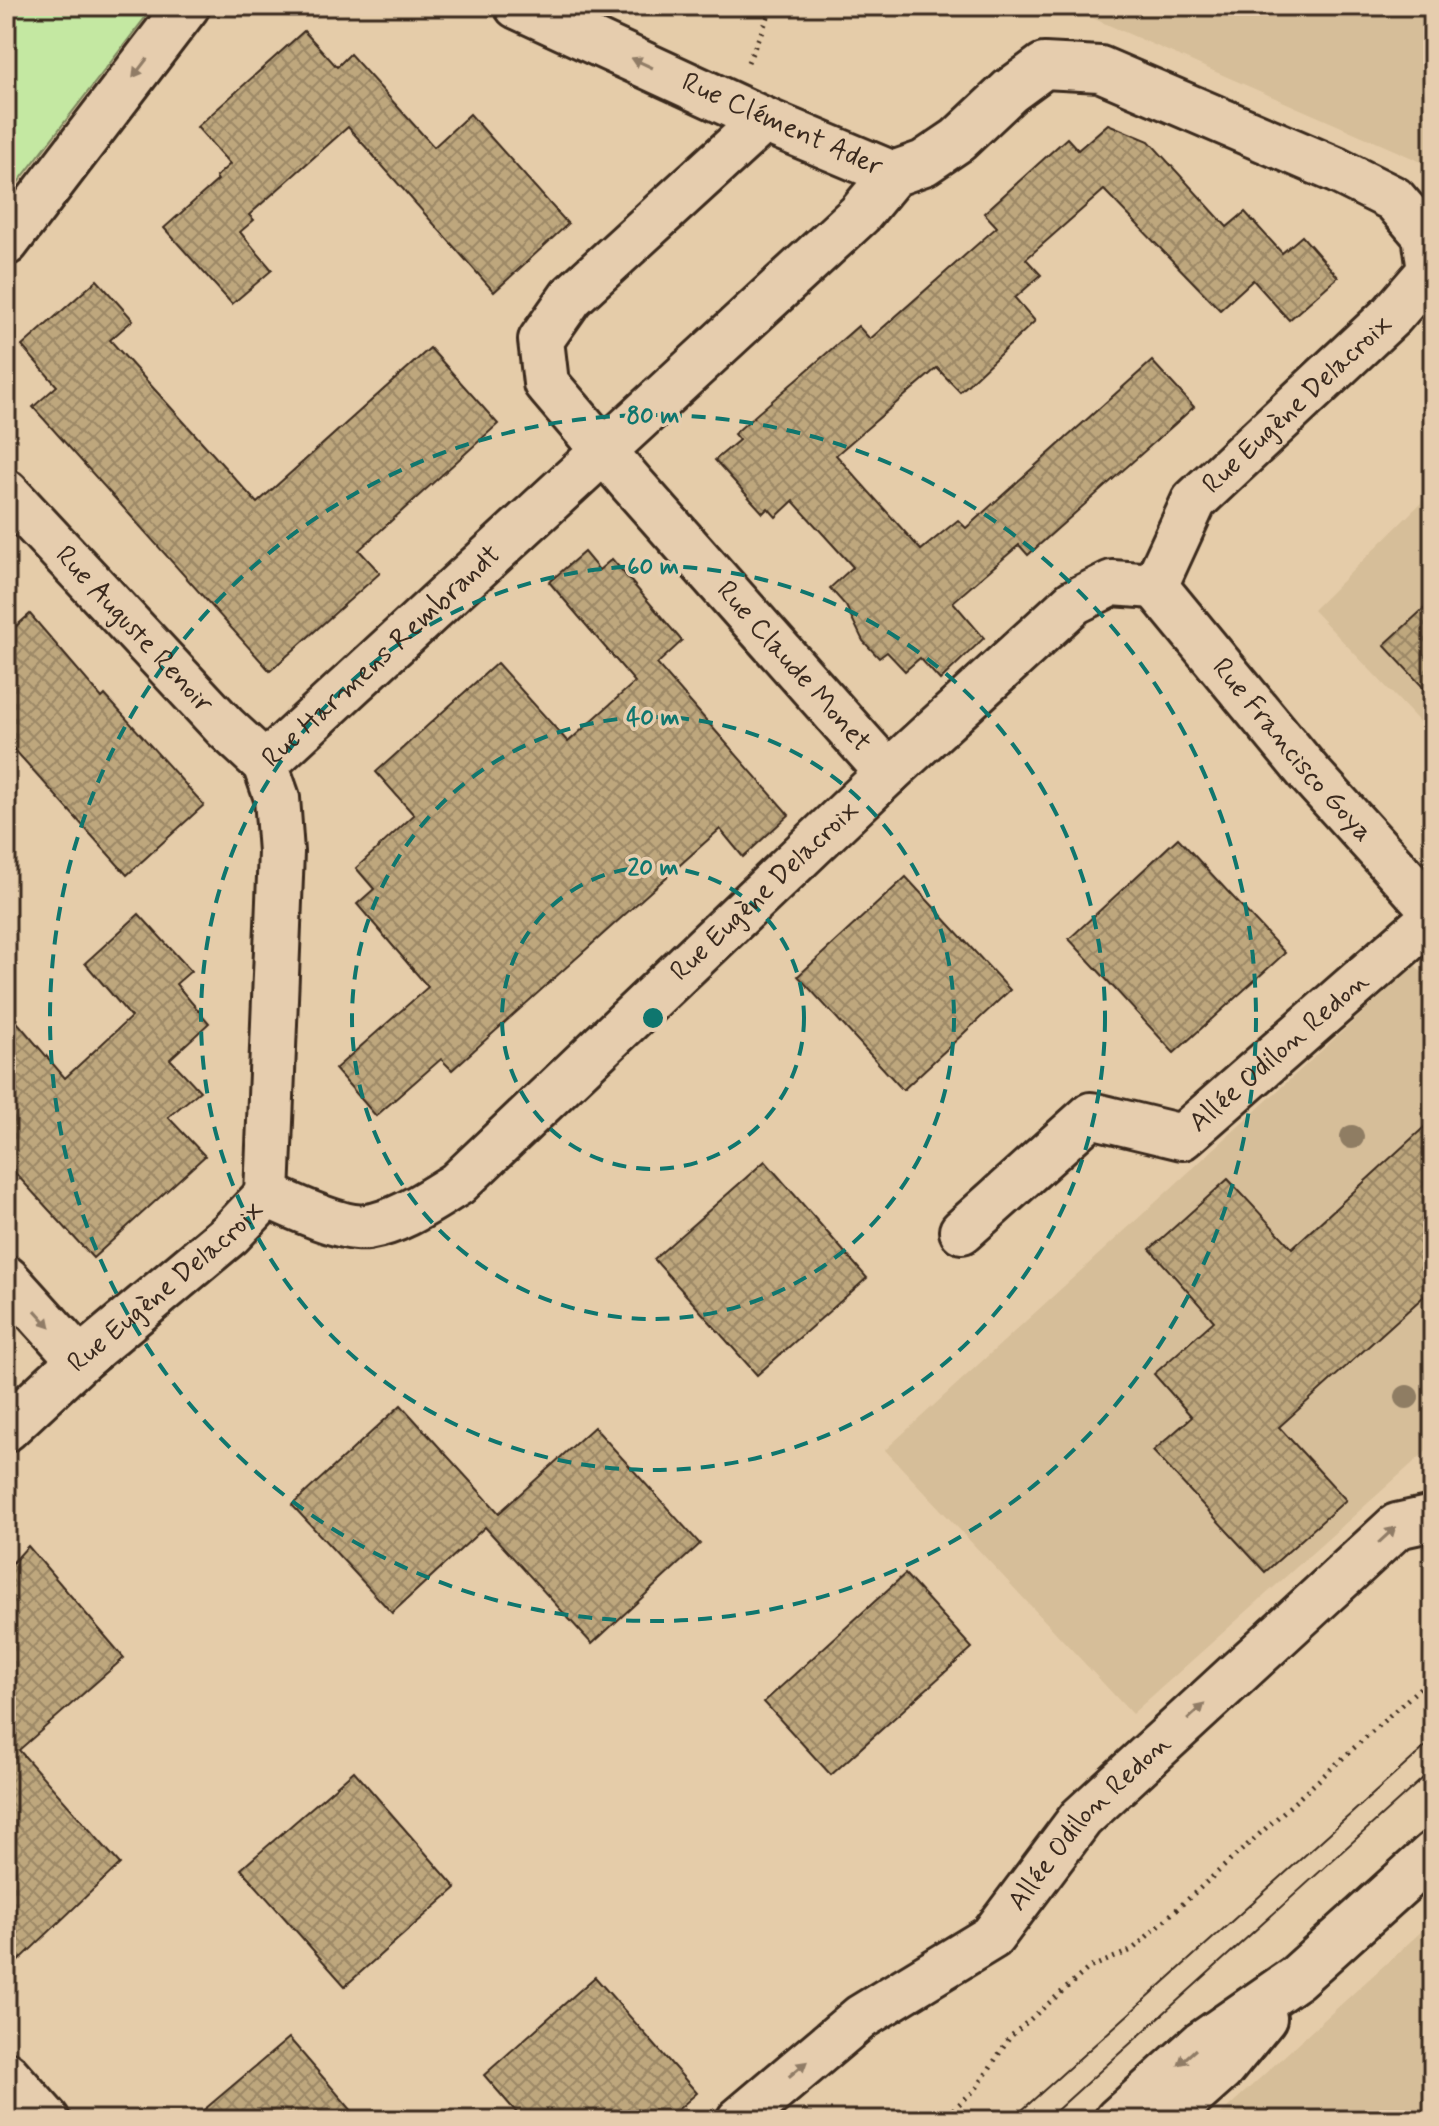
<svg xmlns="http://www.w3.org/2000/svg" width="1439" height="2126" font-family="Mynerve,sans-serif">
<defs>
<pattern id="building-cross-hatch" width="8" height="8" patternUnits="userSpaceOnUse" patternTransform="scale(2)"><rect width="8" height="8" fill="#bea77d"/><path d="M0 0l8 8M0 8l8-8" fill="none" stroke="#9c8866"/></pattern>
</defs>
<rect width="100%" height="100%" fill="#e5cca9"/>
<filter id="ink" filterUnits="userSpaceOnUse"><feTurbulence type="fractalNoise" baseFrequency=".0125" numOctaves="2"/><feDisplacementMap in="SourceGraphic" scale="16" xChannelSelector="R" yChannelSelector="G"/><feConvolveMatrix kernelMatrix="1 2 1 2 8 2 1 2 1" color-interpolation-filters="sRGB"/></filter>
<g filter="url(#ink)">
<g fill="#d6be99">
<path d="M1065,6H1433V167Z"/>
<path d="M1433,491V736L1313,610Z"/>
<path d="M1415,965L1433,985V1445L1132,1714L885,1450Z"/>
<path d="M1433,1921V2120H1214L1336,2009Z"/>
</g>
<path fill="#c4e8a2" stroke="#808960" stroke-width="2" d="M6,6H154L6,198Z"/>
<g fill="url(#building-cross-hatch)" stroke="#3b2a1e" stroke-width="2">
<path d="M304,31L337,67L350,54L434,147L470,114L568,224L494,292L348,127L249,215L254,220L240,232L272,270L232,304L164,228L218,180L216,177L230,164L197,127Z"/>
<path d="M1108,124L1149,141L1227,227L1245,212L1282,253L1302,236L1338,277L1289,320L1253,280L1220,310L1104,190L1026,259L1041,275L1015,298L1035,321L960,392L937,368L836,455L921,550L958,520L966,528L1152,361L1194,407L1028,555L1019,545L953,602L984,638L940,680L920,658L905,671L887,652L879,658L863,641L846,606L830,588L853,567L793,501L776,517L768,508L763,513L715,460L739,440L734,434L858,326L870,339L997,227L984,213L1067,138L1078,150Z"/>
<path d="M97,280L133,320L110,340L257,503L430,348L498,424L359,550L380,573L270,671L33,407L57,386L22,346Z"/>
<path d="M584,552L599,570L612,559L682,641L657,664L789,815L743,857L720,829L452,1070L441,1059L376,1116L335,1069L428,987L357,904L374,889L356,868L414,815L376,772L497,663L568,742L635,682L549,582Z"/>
<path d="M1433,600V698L1384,645Z"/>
<path d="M30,614L102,698L105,695L204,805L127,875L6,740V635Z"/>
<path d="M1178,838L1285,953L1174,1053L1069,939Z"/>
<path d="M906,877L1010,990L903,1090L798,976Z"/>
<path d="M139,914L191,971L176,984L209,1023L170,1059L200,1091L168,1117L205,1156L93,1258L6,1163V1009L65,1078L131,1017L85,963Z"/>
<path d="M1433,1119V1288L1279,1427L1346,1500L1265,1572L1153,1451L1192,1417L1154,1374L1214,1321L1150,1249L1228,1179L1292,1248Z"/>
<path d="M765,1161L867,1278L757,1375L654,1259Z"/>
<path d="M401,1405L499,1513L594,1427L700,1544L592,1644L485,1527L392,1613L292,1505Z"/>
<path d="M28,1546L124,1658L19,1750L120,1864L6,1973V1570Z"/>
<path d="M905,1574L972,1648L831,1775L764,1702Z"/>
<path d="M354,1771L456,1888L345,1986L241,1869Z"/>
<path d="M595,1977L697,2093L666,2120H523L484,2075Z"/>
<path d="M289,2038L360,2120H192Z"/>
</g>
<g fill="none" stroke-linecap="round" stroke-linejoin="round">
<defs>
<g id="minor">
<path id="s1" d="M764,120L571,297L541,340L546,383L632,484L888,773"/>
<path d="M6,243L187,6"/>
<path id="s2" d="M6,492L225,727L265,764"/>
<path id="s3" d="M1155,586L1309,773L1433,910"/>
<path id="s4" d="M267,1195L281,852L277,798L265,764L860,214L893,174"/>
<path id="s5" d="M962,1231L1091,1115L1182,1137L1433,917"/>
<path d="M6,1278L80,1360"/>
<path id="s6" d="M6,1429L80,1360L230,1234L267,1195C289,1205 344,1231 367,1227C400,1222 429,1201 457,1184L888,773L1074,602L1112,583L1155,586L1194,501L1392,315L1430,271L1425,235L1394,199L1336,170L1100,69L1044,66L1010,91L958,140L924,163L893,174L764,120L517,6"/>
<path d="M6,2074L47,2120"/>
<path id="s7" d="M739,2120L861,2017L992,1937L1081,1818L1397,1526L1433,1518"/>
</g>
<g id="tertiary">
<path d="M1117,2120L1201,2044L1296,1978L1433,1854"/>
<path d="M1165,2120L1221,2070L1264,2018"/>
</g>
</defs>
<use href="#minor" stroke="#3b2a1e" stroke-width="50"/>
<use href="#tertiary" stroke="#3b2a1e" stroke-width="50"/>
<g stroke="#3b2a1e" stroke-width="5" stroke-dasharray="2 6" stroke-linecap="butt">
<path d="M748,62L773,6"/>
<path d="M941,2120L976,2089L1010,2037L1089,1968L1132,1950L1433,1676"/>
</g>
<use href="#minor" stroke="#e6cdae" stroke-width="44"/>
<use href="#tertiary" stroke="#e6cdae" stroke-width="44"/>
<g stroke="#3b2a1e" stroke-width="2">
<path d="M1011,2120L1433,1740"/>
<path d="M1046,2120L1433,1769"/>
</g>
</g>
<g fill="#8f7d64">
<circle cx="1352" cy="1137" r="12"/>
<circle cx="1407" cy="1397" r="12"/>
</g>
<defs><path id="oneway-solid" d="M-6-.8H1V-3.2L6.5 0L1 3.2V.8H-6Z" transform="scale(2)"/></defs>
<g fill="#907c66">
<use href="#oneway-solid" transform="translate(642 63) rotate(-155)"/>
<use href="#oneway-solid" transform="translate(140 68) rotate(127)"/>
<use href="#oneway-solid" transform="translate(43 1319) rotate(48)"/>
<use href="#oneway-solid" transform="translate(1387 1535) rotate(-43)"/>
<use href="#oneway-solid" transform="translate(1196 1712) rotate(-43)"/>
<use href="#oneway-solid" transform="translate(1187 2057) rotate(138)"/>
<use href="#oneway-solid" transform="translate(798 2069) rotate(-40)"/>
</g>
</g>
<g fill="none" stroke="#0f766e" stroke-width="4" stroke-dasharray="14 10">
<circle cx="653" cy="1018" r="151"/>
<circle cx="653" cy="1018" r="301"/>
<circle cx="653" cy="1018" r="452"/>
<circle cx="653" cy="1018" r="603"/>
</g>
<g text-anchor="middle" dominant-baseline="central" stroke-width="7" stroke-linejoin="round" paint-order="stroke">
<g font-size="28" fill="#3b2a1e" stroke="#e6cdae">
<text transform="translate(782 125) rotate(24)">Rue Clément Ader</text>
<text stroke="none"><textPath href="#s6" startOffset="1726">Rue Eugène Delacroix</textPath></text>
<text stroke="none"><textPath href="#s2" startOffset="188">Rue Auguste Renoir</textPath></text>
<text stroke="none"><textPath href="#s4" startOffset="592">Rue Harmens Rembrandt</textPath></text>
<text stroke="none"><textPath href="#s1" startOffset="734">Rue Claude Monet</textPath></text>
<text stroke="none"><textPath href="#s3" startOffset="214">Rue Francisco Goya</textPath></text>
<text stroke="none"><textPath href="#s6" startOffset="982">Rue Eugène Delacroix</textPath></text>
<text stroke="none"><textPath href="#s5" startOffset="396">Allée Odilon Redon</textPath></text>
<text stroke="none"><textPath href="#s6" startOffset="214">Rue Eugène Delacroix</textPath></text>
<text stroke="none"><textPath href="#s7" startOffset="464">Allée Odilon Redon</textPath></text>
</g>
</g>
<circle cx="653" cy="1018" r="12" fill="#0f766e" stroke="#e6cdae" stroke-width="4"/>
<g font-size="24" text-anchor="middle" font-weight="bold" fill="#0f766e" stroke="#e6cdae" stroke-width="7" stroke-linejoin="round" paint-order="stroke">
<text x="653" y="423">80 m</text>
<text x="653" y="574">60 m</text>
<text x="653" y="725">40 m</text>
<text x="653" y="875">20 m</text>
</g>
<rect width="1439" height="2126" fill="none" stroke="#e6cdae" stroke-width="32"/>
<rect x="16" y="16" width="1407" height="2094" fill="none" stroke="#3b2a1e" stroke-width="3" filter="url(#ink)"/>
</svg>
